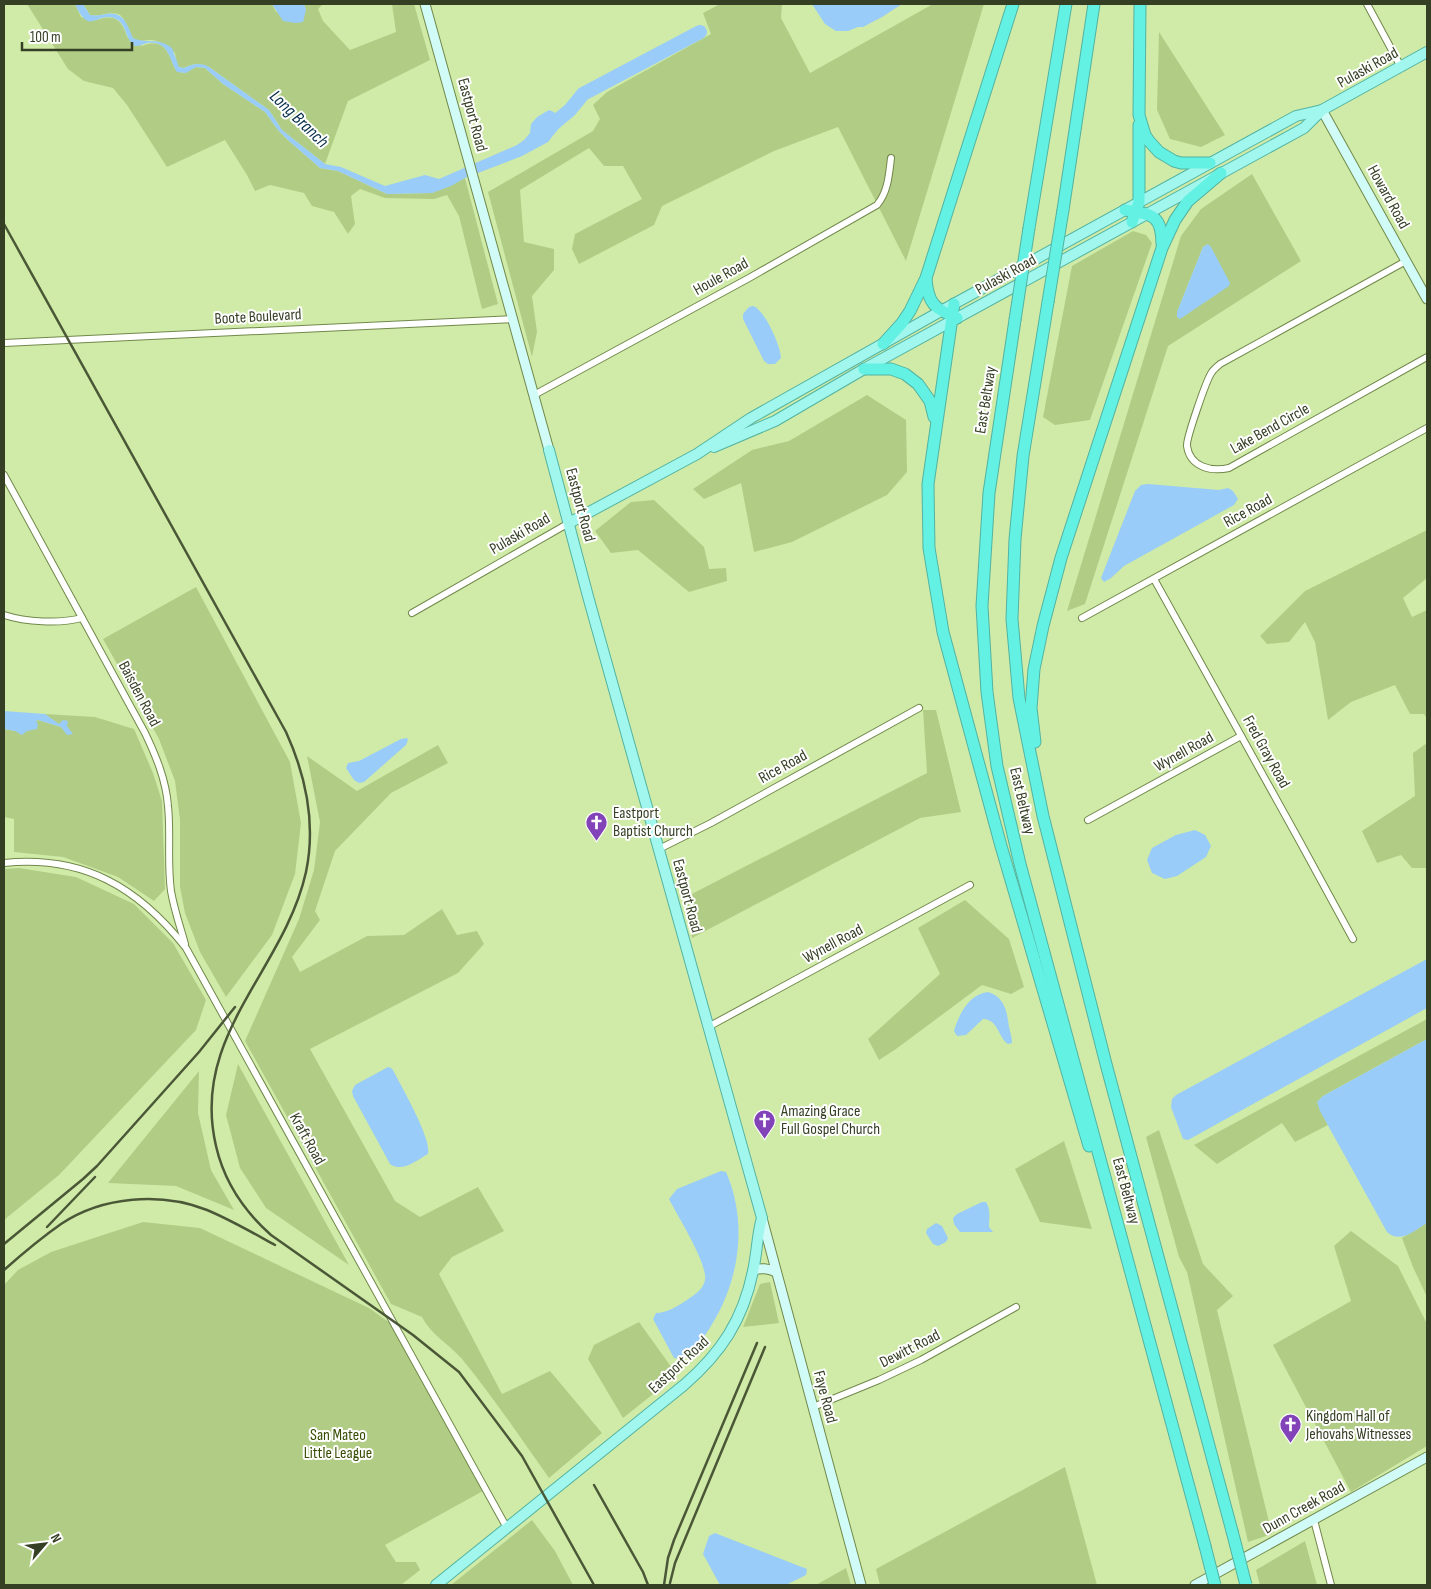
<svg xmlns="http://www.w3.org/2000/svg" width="1431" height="1589" font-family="'Sofia Sans Condensed',sans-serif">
<rect width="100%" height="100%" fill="#d0eba8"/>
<g fill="#b1cd85" fill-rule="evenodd">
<path d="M27,4H75L81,17C85,18 89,20 93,20C98,21 101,18 105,18C118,15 124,26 127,37L142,46C163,37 169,52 175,69L183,73L196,67L205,68L223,84L265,112L278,130L289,141L320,168L338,171L387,194L432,193L465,178L498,304L482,309L459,216L447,195L434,199L385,198L360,189L351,196L355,224L348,234L334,212L312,206L304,193L270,185L255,191L247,175L225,140L167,167L127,105L113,88L84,81L68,69Z"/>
<path d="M83,4H272L276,12L306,10L304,4H323L318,9L323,21L350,50L396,32L392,4H414L430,60L348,101L325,164L282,130L269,110L209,67C199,63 194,63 184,68L179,67L177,64L175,53C168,47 161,41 151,40C146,40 140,42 135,39C126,35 128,18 118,14C109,11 99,17 90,15Z"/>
<path d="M720,4H782L781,18L810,73L933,4H984L906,261L838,127L774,151L662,206L654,225L579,264L572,249L575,234L642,199L623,166H604L589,148L520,190L524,242L554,249V270L532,296L537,332L532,357L488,192L593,131L600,119L593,105L607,92L711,34L703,13Z"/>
<path d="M1159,32L1225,135L1201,147L1170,139L1157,110Z"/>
<path d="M1252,174L1301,261L1168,346L1085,604L1067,611L1181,236L1201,209ZM1208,244L1177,312L1203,247Z"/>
<path d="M1133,231L1146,235L1152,243L1090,420L1055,425L1043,417L1072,266Z"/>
<path d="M867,395L906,420L907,472L887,495L792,542L754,552L741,483L704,499L693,489L752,450L789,441Z"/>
<path d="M654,500L704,547L709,569L726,568L727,581L689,592L638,550L611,553L595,531L631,502Z"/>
<path d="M1427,530V578L1403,598L1412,617L1427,610V719L1424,714H1410L1395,685L1351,702L1328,720L1315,642L1305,622L1289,642L1267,644L1260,636L1305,591Z"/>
<path d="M196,587L290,762L301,823L295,874L272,935L226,997L200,952L185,913L180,887V820L175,781L159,739L103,639Z"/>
<path d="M923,710H936L961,812L920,818L692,938L684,898L927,773Z"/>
<path d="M45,714L95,717L134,729L153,773L162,801L165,889L154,901L118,877L63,857L14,852V819L4,817V729L15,731L38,720L61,727L65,731L72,734Z"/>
<path d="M1427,743V868H1412L1401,855L1377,863L1362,831L1415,796L1413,753Z"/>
<path d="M438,745L448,763L391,793L335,851L315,911L320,920L292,957L300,972L367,936L404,935L442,909L457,935L477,931L484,944L458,973L310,1049L395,1201L420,1217L478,1187L504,1231L452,1257L439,1274L502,1394L550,1371L602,1433L549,1478C520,1437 493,1397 462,1359C449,1344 431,1335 422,1317L391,1304L245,1041L299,919L314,870L320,822L307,756L357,791Z"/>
<path d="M19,868L76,877L134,904L173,943L206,1000L196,1030L59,1175L4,1220V869Z"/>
<path d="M965,900L1009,939L1024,987L1011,994L982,985L896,1049L879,1060L868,1039L940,974L918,928Z"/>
<path d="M1427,1019V1039L1323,1096L1317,1102L1328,1125L1295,1142L1282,1123L1217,1164L1194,1145Z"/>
<path d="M238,1064L349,1265L266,1208L240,1168L226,1115Z"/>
<path d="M199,1071L198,1113L211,1170L234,1210L176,1186L108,1183Z"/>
<path d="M1159,1130L1203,1264L1233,1296L1217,1310L1272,1534L1248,1542L1187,1272L1179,1257L1146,1137Z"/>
<path d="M1064,1141L1092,1229L1040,1222L1015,1169Z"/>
<path d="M143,1222L200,1228L369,1308L390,1323L483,1491L385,1545L396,1562H416L420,1570L401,1585H4V1285L18,1270L51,1252Z"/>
<path d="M1427,1223V1297L1413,1267L1402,1238Z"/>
<path d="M1351,1231L1398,1266L1427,1324V1446L1351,1492L1273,1345L1351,1301L1334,1246Z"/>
<path d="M770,1282L779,1323L743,1327L760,1284Z"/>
<path d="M639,1322L677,1375L623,1418L588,1359L594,1345Z"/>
<path d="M1065,1467L1097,1585H880L876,1569Z"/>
<path d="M532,1520L555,1551L573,1585H451Z"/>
<path d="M1305,1541L1317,1585H1260L1256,1570Z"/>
<path d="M846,1568L851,1585H816Z"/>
</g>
<g fill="#99ccf8">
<path d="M75,4H83L90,15C96,16 101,15 106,14C124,11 127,25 133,38C146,44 158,37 172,48L179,67L184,68C193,64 200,62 209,67L269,110L282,130L325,164L341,167L385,186L425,175L439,179L517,145L524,140L530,133L531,124L537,117L549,110L554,112L563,123L548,142L522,156L465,178L451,186L432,193L387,194L338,171L320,168L289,141L278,130L265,112L223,84L205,68L196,67L186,73L177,72C169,59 169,40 147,43C143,44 140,46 135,46C125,40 127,24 116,19C97,10 90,38 75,4Z"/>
<path d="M272,4H304L306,10L303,22L296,23L283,21Z"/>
<path d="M812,4H902L882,17L863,27H858L848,31H836L825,24Z"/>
<path d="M1208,244L1211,247L1230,283L1229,286L1180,319L1177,317V312L1203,247Z"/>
<path d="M753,306C765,310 780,345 781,358L775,364H768L764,361L743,319V314L749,307Z"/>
<path d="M1148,484L1219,490L1228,488L1233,491L1238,499L1234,505L1124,566L1111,578L1104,582L1101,578L1135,491L1141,485Z"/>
<path d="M4,711L45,714L59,724L63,720L68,721L67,726L73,734L67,735L61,727L38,720L36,721L38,724L37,729L27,731L22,735L15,731L4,729Z"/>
<path d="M407,738L408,740L406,745L364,782L359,783L354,780L346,768L348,763L359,761L401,739Z"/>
<path d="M1195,830L1205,835L1211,846L1206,857L1177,876L1165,879L1152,873L1147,860L1152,848L1176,835Z"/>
<path d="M1427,959V1008L1188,1140L1183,1139L1171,1107L1172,1099L1176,1095Z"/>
<path d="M988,992C1005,997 1007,1012 1009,1027C1010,1032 1012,1037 1012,1043L1008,1044C997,1036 999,1020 983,1019L966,1035L957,1036L954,1031C959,1014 969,994 988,992Z"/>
<path d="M1427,1039V1223C1414,1231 1400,1244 1387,1232L1320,1111L1317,1102L1323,1096Z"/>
<path d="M388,1067L391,1068L393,1070C401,1086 432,1139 428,1154C417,1160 402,1173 390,1164L353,1096L352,1091L355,1085Z"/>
<path d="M721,1171L726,1172C750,1227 738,1290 703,1338C696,1348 687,1361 674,1358L653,1319L656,1313C667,1313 678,1306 687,1300C694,1295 703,1290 705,1280C708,1264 677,1215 669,1199L677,1189Z"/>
<path d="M982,1202H986C991,1210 989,1218 989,1227L993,1232H960L954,1224L953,1218L957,1214Z"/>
<path d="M936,1223L942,1226L948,1238L946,1242L938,1246L933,1244L926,1233L927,1229Z"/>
<path d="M715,1533L807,1569L806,1575L786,1585H720L703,1554L709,1536Z"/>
</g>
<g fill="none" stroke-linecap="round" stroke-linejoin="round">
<path stroke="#99ccf8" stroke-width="14" d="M546,130L570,110L583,94L700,32"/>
<defs>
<g id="street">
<path d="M1367,4L1401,67"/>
<path d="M1406,261L1220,364C1218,366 1214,369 1212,372C1207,378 1186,439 1187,446C1190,467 1211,472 1229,468L1427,357"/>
<path d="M4,343L513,319"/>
<path d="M534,395L749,278L877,205C888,192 889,175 891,158"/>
<path d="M4,475L145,733C156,756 166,780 168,806C171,834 167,863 171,891C174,909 180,926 185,944"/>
<path d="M1154,579L1299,840L1353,939"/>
<path d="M412,613L569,523"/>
<path d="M4,615C26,622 59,624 82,618"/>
<path d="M1082,618L1427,428"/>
<path d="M1088,820L1241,736"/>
<path d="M659,849L711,823L919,708"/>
<path d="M4,863C83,855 138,887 186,948L507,1528"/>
<path d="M708,1027L970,885"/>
<path d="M813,1407L879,1380L921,1360L1016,1307"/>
<path d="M1314,1520L1331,1585"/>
</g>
<g id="secondary">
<path d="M425,4L549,450"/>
<path d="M1322,110L1427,299"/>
<path d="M762,1218L861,1585"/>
<path d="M753,1270C762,1268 767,1268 776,1272"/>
<path d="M1195,1585L1427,1457"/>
</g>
<g id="primary">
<path d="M714,447L775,421L864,369L1304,128L1322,110L1427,52"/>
<path d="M569,523L697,454L751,418L941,311L1296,116L1322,110"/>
<path d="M436,1585L684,1385C721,1353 743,1320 753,1271C757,1253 757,1235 762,1218L589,600L549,450"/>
</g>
<g id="highway">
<path d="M1140,4L1139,115L1145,135L1149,141L1159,152L1174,161L1181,163H1210"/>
<path d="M1063,210L1094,4"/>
<path d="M1125,210C1151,214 1162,214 1162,244"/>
<path d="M1132,222L1139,202V125"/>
<path d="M1029,228L1066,4"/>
<path d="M926,279C928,304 935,309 957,318"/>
<path d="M1048,302L1023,456L1015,539L1012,619L1019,698L1043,816L1106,1064L1232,1531"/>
<path d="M954,304L928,484L929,548L943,632L1001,846L1089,1146"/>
<path d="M1015,320L989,493L982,606L987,692L997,766L1020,864L1205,1546"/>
<path d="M883,344L902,323L910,311L926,278L1013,4"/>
<path d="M864,369H891L905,374L918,384L930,401L934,417"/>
<path d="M1035,742L1031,708L1034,669L1043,626L1061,558L1162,248L1175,220L1188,201L1221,173"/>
</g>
</defs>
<use href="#street" stroke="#71884a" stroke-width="8"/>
<use href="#secondary" stroke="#71884a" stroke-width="11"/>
<use href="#primary" stroke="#53b3a0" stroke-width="12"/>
<use href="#highway" stroke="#53b3a0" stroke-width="13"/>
<use href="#street" stroke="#fff" stroke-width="6"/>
<use href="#secondary" stroke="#d0fbf7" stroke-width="9"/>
<use href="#primary" stroke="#a1f7ee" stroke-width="10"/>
<use href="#highway" stroke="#63f1e3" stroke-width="11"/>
<g stroke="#4b5837" stroke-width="2.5">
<path d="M4,224L286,732C306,776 316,824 306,872C284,971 190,1035 216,1146C224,1181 244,1211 271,1235L413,1335L459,1372L522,1456L594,1585"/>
<path d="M47,1227L95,1177"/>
<path d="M4,1244L83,1179L97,1166L199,1052L235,1007"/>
<path d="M4,1270C22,1254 41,1238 61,1224C103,1196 161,1192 207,1210C231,1220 253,1233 275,1245"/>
<path d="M594,1485L643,1572L648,1585"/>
<path d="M670,1583L675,1563L765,1347"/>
<path d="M664,1585L668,1558L674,1540L757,1343"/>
</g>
<defs>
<g id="highway-bridge">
<path d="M1048,302L1063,210"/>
<path d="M1015,320L1029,228"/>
<path d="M1232,1531L1246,1585"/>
<path d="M1205,1546L1215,1585"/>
</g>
</defs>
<use href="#highway-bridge" stroke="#53b3a0" stroke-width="13" stroke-linecap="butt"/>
<use href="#highway-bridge" stroke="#63f1e3" stroke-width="11"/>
</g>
<defs>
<symbol id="church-pin" viewBox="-11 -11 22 30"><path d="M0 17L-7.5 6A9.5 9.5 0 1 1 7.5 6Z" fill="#8343b8" stroke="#fff"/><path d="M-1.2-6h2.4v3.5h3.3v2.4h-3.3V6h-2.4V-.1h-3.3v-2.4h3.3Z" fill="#fff"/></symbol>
</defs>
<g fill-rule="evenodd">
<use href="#church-pin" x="584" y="810" width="25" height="34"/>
<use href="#church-pin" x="752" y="1108" width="25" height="34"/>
<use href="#church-pin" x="1278" y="1412" width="25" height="34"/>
</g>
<g text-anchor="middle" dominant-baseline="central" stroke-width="4" stroke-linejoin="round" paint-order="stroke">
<g font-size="16" fill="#353f24" stroke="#fff">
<text transform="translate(1368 68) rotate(-29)">Pulaski Road</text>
<text transform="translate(472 115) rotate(75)">Eastport Road</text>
<text transform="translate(1388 197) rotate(61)">Howard Road</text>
<text transform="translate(1006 275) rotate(-29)">Pulaski Road</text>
<text transform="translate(721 277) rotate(-29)">Houle Road</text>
<text transform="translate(258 317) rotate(-3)">Boote Boulevard</text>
<text transform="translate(986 400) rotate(-81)">East Beltway</text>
<text transform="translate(1270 429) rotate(-29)">Lake Bend Circle</text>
<text transform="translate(580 505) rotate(75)">Eastport Road</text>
<text transform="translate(1248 511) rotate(-29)">Rice Road</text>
<text transform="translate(520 534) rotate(-30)">Pulaski Road</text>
<text transform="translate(139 694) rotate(62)">Baisden Road</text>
<text transform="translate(1184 752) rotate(-29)">Wynell Road</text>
<text transform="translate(1266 752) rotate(61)">Fred Gray Road</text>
<text transform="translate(783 767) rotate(-29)">Rice Road</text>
<text transform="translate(1022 801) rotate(77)">East Beltway</text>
<text transform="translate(687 896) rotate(75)">Eastport Road</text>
<text transform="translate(833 944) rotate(-28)">Wynell Road</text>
<text transform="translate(307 1139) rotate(61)">Kraft Road</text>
<text transform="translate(1126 1191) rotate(75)">East Beltway</text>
<text transform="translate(910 1349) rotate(-27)">Dewitt Road</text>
<text transform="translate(679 1365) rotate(-43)">Eastport Road</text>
<text transform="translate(825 1397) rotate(75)">Faye Road</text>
<text transform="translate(1304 1508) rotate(-29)">Dunn Creek Road</text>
</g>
<g font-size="16" fill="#353f24" stroke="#fff" text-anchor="start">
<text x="613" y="813">Eastport<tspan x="613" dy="18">Baptist Church</tspan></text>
<text x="781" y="1111">Amazing Grace<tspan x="781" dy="18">Full Gospel Church</tspan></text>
<text x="1306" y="1416">Kingdom Hall of<tspan x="1306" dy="18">Jehovahs Witnesses</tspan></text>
</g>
<g font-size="16" fill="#364d00" stroke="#fff">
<text x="338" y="1435">San Mateo<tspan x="338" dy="18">Little League</tspan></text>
</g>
<g font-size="18" font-style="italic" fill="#062d4a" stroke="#fff">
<text transform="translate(299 119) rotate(44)">Long Branch</text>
</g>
</g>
<rect width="1431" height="1589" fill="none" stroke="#353f24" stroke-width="10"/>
<g transform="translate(45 1544) rotate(62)" stroke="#ffffff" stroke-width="4" paint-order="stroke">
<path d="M0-4L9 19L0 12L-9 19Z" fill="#353f24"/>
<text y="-8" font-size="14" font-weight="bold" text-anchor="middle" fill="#353f24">N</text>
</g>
<path d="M22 42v8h110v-8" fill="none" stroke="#353f24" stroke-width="2.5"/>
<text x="30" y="42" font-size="15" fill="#353f24" stroke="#ffffff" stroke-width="4" paint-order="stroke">100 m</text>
</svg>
